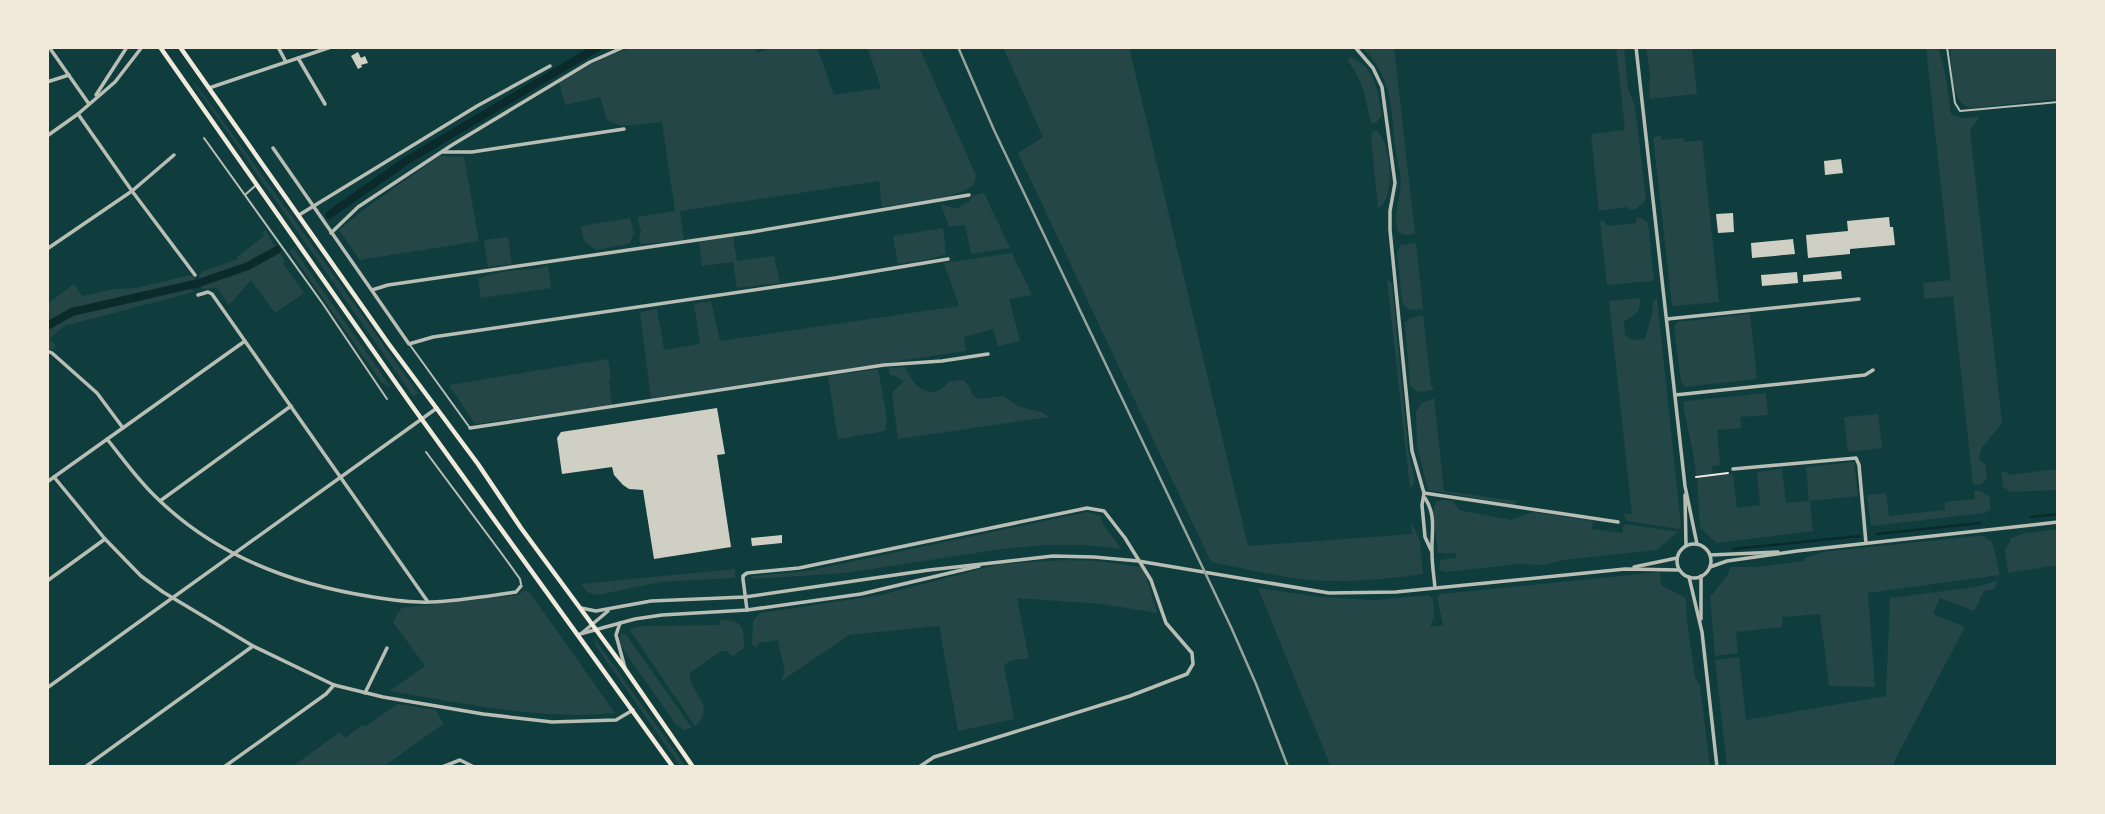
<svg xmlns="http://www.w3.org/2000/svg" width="2105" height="814" font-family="'Source Sans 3',sans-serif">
<rect width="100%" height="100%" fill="#0f3d3e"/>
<g fill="#244646">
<path d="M634,47H745L746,49L755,47L757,53L773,47H817L834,95L881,88L867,47H919L976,175L974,185C954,200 908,203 882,207L879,181L680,211L684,240L642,244L639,241L641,230L637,217L675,211L662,122L621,126L607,120L600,97L565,105L559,82L603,58Z"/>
<path d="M1003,47H1129L1248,546L1412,534L1411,521L1420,541L1423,574C1392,578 1361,582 1330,581C1290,581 1250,569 1211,562L1018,153L1043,137Z"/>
<path d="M1362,47H1394L1415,234L1405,235L1398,232C1393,215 1399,201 1401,184C1401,174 1397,162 1396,152C1390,110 1395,80 1362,47Z"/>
<path d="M1616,47H1624L1628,89L1635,106L1646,200L1636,209L1631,210L1627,207L1599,211L1591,134L1625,130Z"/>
<path d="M1646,47H1692L1697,94L1649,99L1650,77Z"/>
<path d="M1926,47H1938L1945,72L1951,114L1961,118L1980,117L1970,130L2002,423L1981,449L1979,460L1985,464L1987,478L1981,484L1973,485L1953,296L1925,299L1923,283L1951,280Z"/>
<path d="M1950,47H2058V99L1971,108C1950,105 1952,65 1950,47Z"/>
<path d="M1350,57C1376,67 1377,90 1382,115L1376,123H1371C1365,97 1364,81 1347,60Z"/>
<path d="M194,82L242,147L418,393L413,396L193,83Z"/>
<path d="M1373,131H1377C1390,141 1397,199 1378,208L1371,136Z"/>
<path d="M1661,136V140L1684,138L1685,142L1702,140L1719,302L1674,306L1672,305L1653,137Z"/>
<path d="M439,156L464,157L479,241L360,260L339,230L366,208Z"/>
<path d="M984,193L1010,248L971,254L965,225L949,227L941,204L956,209L970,201L972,196Z"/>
<path d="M630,218L634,234L629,244L596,250L584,241L581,226Z"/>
<path d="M1636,218H1642L1648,223L1654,279L1651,281L1607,285L1600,221H1604L1607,226L1636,223Z"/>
<path d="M943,228L946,254L931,259L898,264L893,236Z"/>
<path d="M265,230L276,248L245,265L200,280L199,275L201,274V272L238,259L237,257L264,236L262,232Z"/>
<path d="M508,237L512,264L488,267L484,240Z"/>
<path d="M733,237L737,261L774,256L780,283L737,288L733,262L702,266L699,242Z"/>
<path d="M1416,243L1423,309L1410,310L1404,305L1402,301L1397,252L1401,245Z"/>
<path d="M293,248L390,386L389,387L381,382L290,251Z"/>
<path d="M279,252L285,261L283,264L304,293L275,313L251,280L229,305L217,288L202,289L201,285L248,269Z"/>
<path d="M1012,253L1032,295L1009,299L1020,341L998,346L993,329L964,337L966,351L651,398L640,312L657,309L664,350L700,344L694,304L711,301L720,341L959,306L944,263Z"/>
<path d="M548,265L551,288L481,298L478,279C489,274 501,272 513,270C525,269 537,271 548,265Z"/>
<path d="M191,275L194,276L195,282L74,309L47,322V304L74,284L82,296L115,289L135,288Z"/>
<path d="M1387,279L1392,284L1408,449L1415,482L1410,488Z"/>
<path d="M190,288L194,292L64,326L49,339L56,346L53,350L47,347V328L80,313Z"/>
<path d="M1640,298C1641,312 1636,315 1624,321L1625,335L1632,340L1645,339L1652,314L1653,302L1657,298L1681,526L1679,529L1627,521L1623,514H1632L1609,301Z"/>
<path d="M1750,314L1757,379L1685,387L1681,382L1674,327L1677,322Z"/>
<path d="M1423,315L1431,386L1433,387V390L1417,392L1410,385L1405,323L1410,318Z"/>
<path d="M608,359L611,379L609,380L612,405L475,424L449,385Z"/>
<path d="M905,367C913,387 933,404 949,381L963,380L969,386L973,396L979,399L1003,396L1020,407L1042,412L1049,417L898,439L892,393L904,381L889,374V368Z"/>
<path d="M878,369L887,418L885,431L838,439L828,376Z"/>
<path d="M1766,393L1768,415L1740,417L1741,428L1717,430L1720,465L1712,466L1713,474L1696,475C1694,451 1687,428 1683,403L1686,401Z"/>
<path d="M1434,398L1444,491L1517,501L1516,505L1428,490L1417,446L1416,411L1422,403Z"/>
<path d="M1878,414L1882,448L1848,452L1844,417Z"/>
<path d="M1854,462L1858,496L1810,501L1813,531L1717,543L1700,528L1697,477L1733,474L1737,508L1760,505L1757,472L1782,469L1786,503L1809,501L1806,467Z"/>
<path d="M2058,469V490L2011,492L2003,487L2001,471L2007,472L2008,475Z"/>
<path d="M1974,491H1980L1989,496L1991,509L1985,513L1871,526L1867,495L1886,493L1889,516L1945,510V502L1975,499Z"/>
<path d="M1443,500L1452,501L1459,510L1511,520L1533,512L1593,521L1592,529L1622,533L1624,524L1678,532L1657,550L1562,560L1546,565L1518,564L1446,572L1439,570L1440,560L1456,558V553H1438L1433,510L1436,502Z"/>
<path d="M1087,512L1101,516L1103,524L1121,549L1086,545H1043L1002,549L845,573L754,579L751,577L752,576L808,571Z"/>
<path d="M2058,529V565L2008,573L2005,551L2011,538L2026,533Z"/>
<path d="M1977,536H1983L1992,542L2000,575L1868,593L1875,687L1829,686L1820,614L1782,617V627L1736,632L1738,653L1715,656L1710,595L1713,594L1728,574L1730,567H1757L1804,561L1805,558L1822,552Z"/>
<path d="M1065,560L1096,561L1141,567L1146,576L1157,613L1102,604L1017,598L1029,659C1020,659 1010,658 1004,666L1014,719L958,731L939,626L849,635L780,682L785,672L778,640L758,643L757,648L752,645L753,621L760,613L881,595L1000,564Z"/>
<path d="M735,569V578L660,582L598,595L587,592L581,584Z"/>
<path d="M1660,572L1661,585L1686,598L1687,622L1695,678L1700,685L1710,767H1331L1258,588L1321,597L1374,600L1429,595L1433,599L1434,618L1431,623V627L1443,625L1437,597L1441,594Z"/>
<path d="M1997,581L1995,589L1984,591L1974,611L1940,598L1933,614L1965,627L1897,756L1893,767H1727L1715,660L1739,657L1746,720L1886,696L1890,598L1976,587Z"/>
<path d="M524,590L530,593L615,713C540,720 465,704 390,691L425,666L393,622L401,608L519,595Z"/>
<path d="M721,620C744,620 744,628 744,648L733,656L726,651H721L690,673C687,692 719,705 695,726L629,629L643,626L718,625Z"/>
<path d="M621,633L627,636L692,728L684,730L676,725L621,646L619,641Z"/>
<path d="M594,638L595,639L686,767H681L596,646Z"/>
<path d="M398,704L436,710L443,724L383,767H292L340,732L345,738L363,725L366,726Z"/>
</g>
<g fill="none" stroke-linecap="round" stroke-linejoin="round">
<g stroke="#0a2a2b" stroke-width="2.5">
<path d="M2031,517L2058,514"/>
<path d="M1877,534L1980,523"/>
<path d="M1733,549L1860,536"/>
</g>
<g stroke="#0a2a2b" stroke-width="8">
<path d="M329,215L406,161L598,47"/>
<path d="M47,326L72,312L199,283L248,266L277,250"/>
</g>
</g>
<g fill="#cfcfc3">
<path d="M358,52L361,58L365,56L368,63L361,65L362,67L358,69L351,56Z"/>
<path d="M1841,159L1843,173L1825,175L1824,161Z"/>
<path d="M1733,213L1734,232L1718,233L1716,214Z"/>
<path d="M1889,217L1890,227H1893L1895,245L1850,249V254L1808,258L1806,235L1848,231L1847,221Z"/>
<path d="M1793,239L1795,254L1752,258L1751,243Z"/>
<path d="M1841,271L1842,279L1803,282V275Z"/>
<path d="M1797,272L1798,283L1762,286L1761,275Z"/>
<path d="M717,408L725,454L717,455L731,547L654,559L643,490L629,489L623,485L614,475L612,467L562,474L557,438L561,432Z"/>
<path d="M782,535V543L752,546L751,538Z"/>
</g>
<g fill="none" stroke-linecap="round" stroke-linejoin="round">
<path stroke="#f1e9da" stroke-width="2" d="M1696,477L1728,473"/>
<g stroke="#b8beb3" stroke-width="2">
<path d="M1947,47L1955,103L1960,111L2058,102"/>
<path d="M204,138L323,304L387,399"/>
<path d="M246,194L255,186"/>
<path d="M410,345L470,428"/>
<path d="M426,452L502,554L520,579L521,584"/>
</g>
<g stroke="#b8beb3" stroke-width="3.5">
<path d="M49,47L89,104"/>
<path d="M278,47L286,62"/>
<path d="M1355,47L1373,68L1382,87L1395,183L1390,211V230L1412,451L1424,493L1422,505L1425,537L1431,550"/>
<path d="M298,58L325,104"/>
<path d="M47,82L69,75"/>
<path d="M209,88L331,47"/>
<path d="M96,95L127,47"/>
<path d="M78,114L132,191L195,275"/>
<path d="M47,136L78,114L115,82L142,47"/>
<path d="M273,148L409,344L433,337L835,278L948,259"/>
<path d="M443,152H472L624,129"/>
<path d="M299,215L477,106L550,66"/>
<path d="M331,233L358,207L452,145L590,62L624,47"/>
<path d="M47,249L132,191L174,155"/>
<path d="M372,290L388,285L752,232L969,195"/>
<path d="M198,295L208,292L212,294L428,602"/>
<path d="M1667,319L1859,299"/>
<path d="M47,351L52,353L97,393L123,428"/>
<path d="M1675,395L1865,375L1873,370"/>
<path d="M470,428L884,365L942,361L988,354"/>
<path d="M107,439C124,460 139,482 159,500C217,556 295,585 373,597C392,600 412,603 431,602C459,601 488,596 516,592L521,586"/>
<path d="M1733,469L1856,458L1859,465L1866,543"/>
<path d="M54,477L105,539L141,576L163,592L253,646L334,685L383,697L483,714L552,722L616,720L633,710"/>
<path d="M47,482L245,341"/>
<path d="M1424,493L1618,522"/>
<path d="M1425,498C1437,516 1431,534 1432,553C1432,565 1434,576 1435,588"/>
<path d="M160,501L291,406"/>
<path d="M47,581L105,539"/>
<path d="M747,610L743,579V576L747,573L799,568L1087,508L1104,511L1125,538L1151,580L1166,623L1192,653L1193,664L1187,674L1130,696L934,757L919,767"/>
<path d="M365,693L387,648"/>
<path d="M85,767L253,646"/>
<path d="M224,767L326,694L334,685"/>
<path d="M442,767L460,760L474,767"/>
</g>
<g stroke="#b8beb3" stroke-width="3.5">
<path d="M1636,47L1685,486L1697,544"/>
<path d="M1685,495L1686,545"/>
<circle cx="1694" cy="561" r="17"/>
<path d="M1710,555L1778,552"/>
<path d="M1634,567L1677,558"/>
<path d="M1710,567L1727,561L1797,551L2058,522"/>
<path d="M1689,577L1702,632L1717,767"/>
<path d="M581,608L596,611L651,601L745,597L929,570L1053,556L1094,557L1138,561L1329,593L1396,592L1625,569L1679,570"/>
<path d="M1701,619V576"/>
<path d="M620,623L616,635L625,668"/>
<path d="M582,633L608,611"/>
<path d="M580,634L635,619L662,615L747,610L861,594L979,566"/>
<path d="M47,688L437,408"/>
</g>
<g stroke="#f1e9da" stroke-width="4.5">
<path d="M160,47L410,403L673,767"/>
<path d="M180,47L388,343L478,464L521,528L625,669L693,767"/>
</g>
<path stroke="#97a49c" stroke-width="2.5" d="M958,47L994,130L1231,627L1256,684L1288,767"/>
</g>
<rect width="2105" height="814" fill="none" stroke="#f1e9da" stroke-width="98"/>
</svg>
